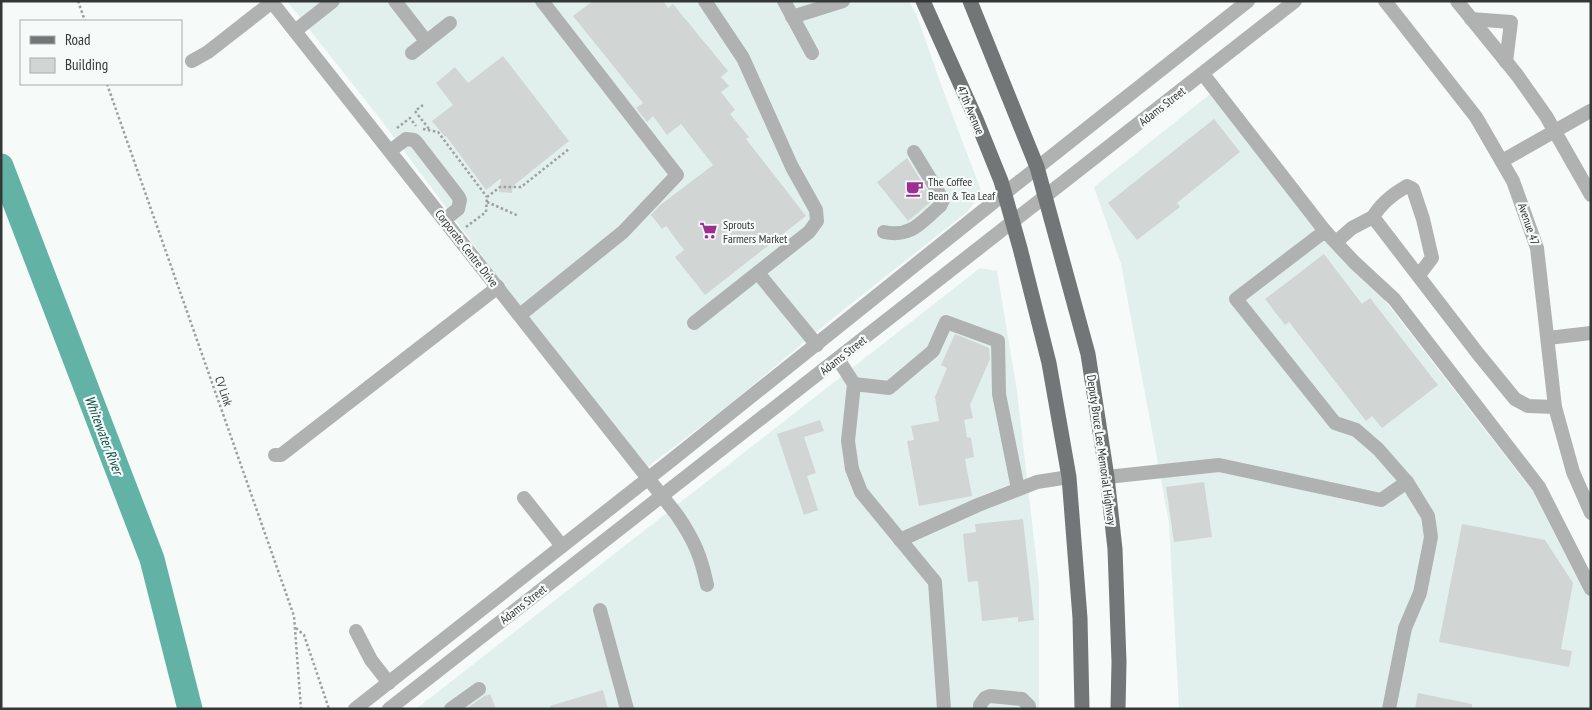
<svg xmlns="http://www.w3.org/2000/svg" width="1592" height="710" font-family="'PT Sans Narrow',sans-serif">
<rect width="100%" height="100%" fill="#f6faf9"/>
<g fill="#e2f0ed">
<path d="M287,1H909L917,16L943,90L982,193L967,212L832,319L724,409L642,471L381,120Z"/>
<path d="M1219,87L1542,503L1591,595V709H1179L1169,523L1121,264L1094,187Z"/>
<path d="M980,268L997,271L1017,391L1039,584V709H416Z"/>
</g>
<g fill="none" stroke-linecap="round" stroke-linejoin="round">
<path stroke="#62b3a5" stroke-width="25" d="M1,166L152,559L190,709"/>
</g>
<g fill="#d1d5d4">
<path d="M593,1H663L668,8L673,4L728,71L721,77L729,86L721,92L735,110L730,114L749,137L746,139L806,216L705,295L675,257L684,250L666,226L662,229L651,215L659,206L713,165L681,124L667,135L653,116L647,122L636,108L643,103L573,16Z"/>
<path d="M503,56L569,141L513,186L512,193L499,192L501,178L486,190L446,136L445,137L432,121L453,105L436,83L455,67L468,83Z"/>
<path d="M1214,119L1240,152L1177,203L1180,207L1137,240L1108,203Z"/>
<path d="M907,158L933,200L908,221L877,182Z"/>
<path d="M1324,254L1362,304L1370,298L1438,385L1382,428L1372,416L1366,421L1289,322L1285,325L1265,299Z"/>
<path d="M955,334L989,348L990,359L970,405L973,418L964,420L967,437L971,438L974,457L965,459L972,496L919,506L907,441L914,440L911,426L939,421L935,397L947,368L941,365Z"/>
<path d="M820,420L824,431L804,437L816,473L807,476L818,510L804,515L777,434Z"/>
<path d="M1204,482L1212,537L1174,542L1166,487Z"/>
<path d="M1023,519L1034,620L1018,622V617L982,621L978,581L968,582L963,534L976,532L975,524Z"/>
<path d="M1462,524L1545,540L1573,583L1561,649L1572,651L1569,667L1439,642Z"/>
<path d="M603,690L608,709H550V706Z"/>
<path d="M1418,693L1472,704V709H1415Z"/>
<path d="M490,694L496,709H466L484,696Z"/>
</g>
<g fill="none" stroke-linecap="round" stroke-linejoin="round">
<g stroke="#9ea0a0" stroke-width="2.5" stroke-dasharray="2.5 2.5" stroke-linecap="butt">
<path d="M78,1L85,21"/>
<path d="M107,84L294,616L301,709"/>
<path d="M423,105L415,111L429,129"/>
<path d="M397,128L410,118L416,126"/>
<path d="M423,129L438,132L487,197"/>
<path d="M487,202L519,216"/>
<path d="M466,227L486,212L487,197L500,187H521L569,149"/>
<path d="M296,628L304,635L329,709"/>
</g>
<g stroke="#b0b2b1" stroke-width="14">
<path d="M271,1L677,515C694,540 701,556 707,585"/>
<path d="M395,1L426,41"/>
<path d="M784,1L812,53"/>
<path d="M1385,1L1476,117L1513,181L1537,248L1555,407L1573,472L1591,513"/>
<path d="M1457,1L1517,75L1546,116L1591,195"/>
<path d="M792,17L843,1"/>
<path d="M1471,19L1511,22L1506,62"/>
<path d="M295,31L333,1"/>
<path d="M412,53L450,23"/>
<path d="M192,61L208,52L272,2"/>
<path d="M1203,74L1325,231"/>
<path d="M390,151L406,139L414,140L417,143L458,196L460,200L458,209L444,220"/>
<path d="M1502,161L1590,111"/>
<path d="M884,232C911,238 921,222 940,206L943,200L914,152"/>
<path d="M1336,242L1352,228L1373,217"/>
<path d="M758,273L817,345"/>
<path d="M1419,275L1432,258L1423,219L1413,189L1407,186C1393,194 1381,203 1373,217L1479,355L1515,399L1528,406L1555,407"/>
<path d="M520,315L623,232L677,175L542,1"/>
<path d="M694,323L809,232L817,221L816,210L792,167L743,58L705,1"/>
<path d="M1548,338L1591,333"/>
<path d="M838,359L854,384L848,441L852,469L861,492L935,582L944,709"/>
<path d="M854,384L889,388L933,351L946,322L998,341L999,394L1018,489"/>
<path d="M275,455H281L498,287"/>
<path d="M1107,477L1219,465L1381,500L1407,482L1378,449L1356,430L1335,423L1236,299L1325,231L1354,262L1394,299L1539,487L1591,589"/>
<path d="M524,498L562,546"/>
<path d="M900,540L978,505L1037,482L1069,477"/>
<path d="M600,610L627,709"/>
<path d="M356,631L371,660L389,683"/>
<path d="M355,709L673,459L1005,193L1248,1"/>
<path d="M389,709L1295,1"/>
<path d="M451,709L479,689"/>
<path d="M980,709V705L985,698L990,696L1022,699L1029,706V709"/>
<path d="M1389,709L1405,628L1420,593L1431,537L1428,516L1407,482"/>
</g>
<g stroke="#737676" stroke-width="15">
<path d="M923,1L976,119L1001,181L1020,248L1049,363L1069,477L1080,618L1082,709"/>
<path d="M970,1L1037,167L1088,354L1107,477L1115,549L1119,662L1118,709"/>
</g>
</g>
<defs>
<symbol id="cafe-bare" viewBox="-9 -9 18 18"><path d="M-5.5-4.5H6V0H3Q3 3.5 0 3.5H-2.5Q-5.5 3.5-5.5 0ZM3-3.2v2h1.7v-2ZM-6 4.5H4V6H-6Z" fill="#9c3092" stroke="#f6faf9" stroke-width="2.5" paint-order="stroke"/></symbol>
<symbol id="supermarket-bare" viewBox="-9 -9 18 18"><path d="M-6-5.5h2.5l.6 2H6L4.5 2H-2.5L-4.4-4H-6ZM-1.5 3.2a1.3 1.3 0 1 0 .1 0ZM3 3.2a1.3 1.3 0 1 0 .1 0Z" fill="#9c3092" stroke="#f6faf9" stroke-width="2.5" paint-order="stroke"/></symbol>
</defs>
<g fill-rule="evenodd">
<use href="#cafe-bare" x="902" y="176" width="25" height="25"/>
<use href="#supermarket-bare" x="696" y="218" width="25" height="25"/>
</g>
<g text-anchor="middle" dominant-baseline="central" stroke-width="4.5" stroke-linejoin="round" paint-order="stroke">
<g font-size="12" fill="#353636" stroke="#f6faf9">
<text transform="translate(1162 106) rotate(-38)">Adams Street</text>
<text transform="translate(971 110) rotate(67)">47th Avenue</text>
<text transform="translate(1529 224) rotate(71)">Avenue 47</text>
<text transform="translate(467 248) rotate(52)">Corporate Centre Drive</text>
<text transform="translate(843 355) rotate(-38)">Adams Street</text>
<text transform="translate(224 391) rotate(71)">CV Link</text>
<text transform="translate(1102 450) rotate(82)">Deputy Bruce Lee Memorial Highway</text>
<text transform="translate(523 604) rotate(-38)">Adams Street</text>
</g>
<g font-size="12" fill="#353636" stroke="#f6faf9" text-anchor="start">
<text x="928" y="181">The Coffee<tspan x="928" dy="14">Bean &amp; Tea Leaf</tspan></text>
<text x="723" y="224">Sprouts<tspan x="723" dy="14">Farmers Market</tspan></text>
</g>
<g font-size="14" font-style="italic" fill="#095249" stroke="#f6faf9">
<text transform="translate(104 435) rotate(69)">Whitewater River</text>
</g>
</g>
<rect width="1592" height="710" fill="none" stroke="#353636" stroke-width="5"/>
<rect x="20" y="20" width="162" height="65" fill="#f6faf9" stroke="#a9acab"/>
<rect x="30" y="36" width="25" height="8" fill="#737676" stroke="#a9acab"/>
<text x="65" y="45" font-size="15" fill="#353636">Road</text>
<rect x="30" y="58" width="25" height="15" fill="#d1d5d4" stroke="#a9acab"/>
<text x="65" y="70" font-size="15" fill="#353636">Building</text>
</svg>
